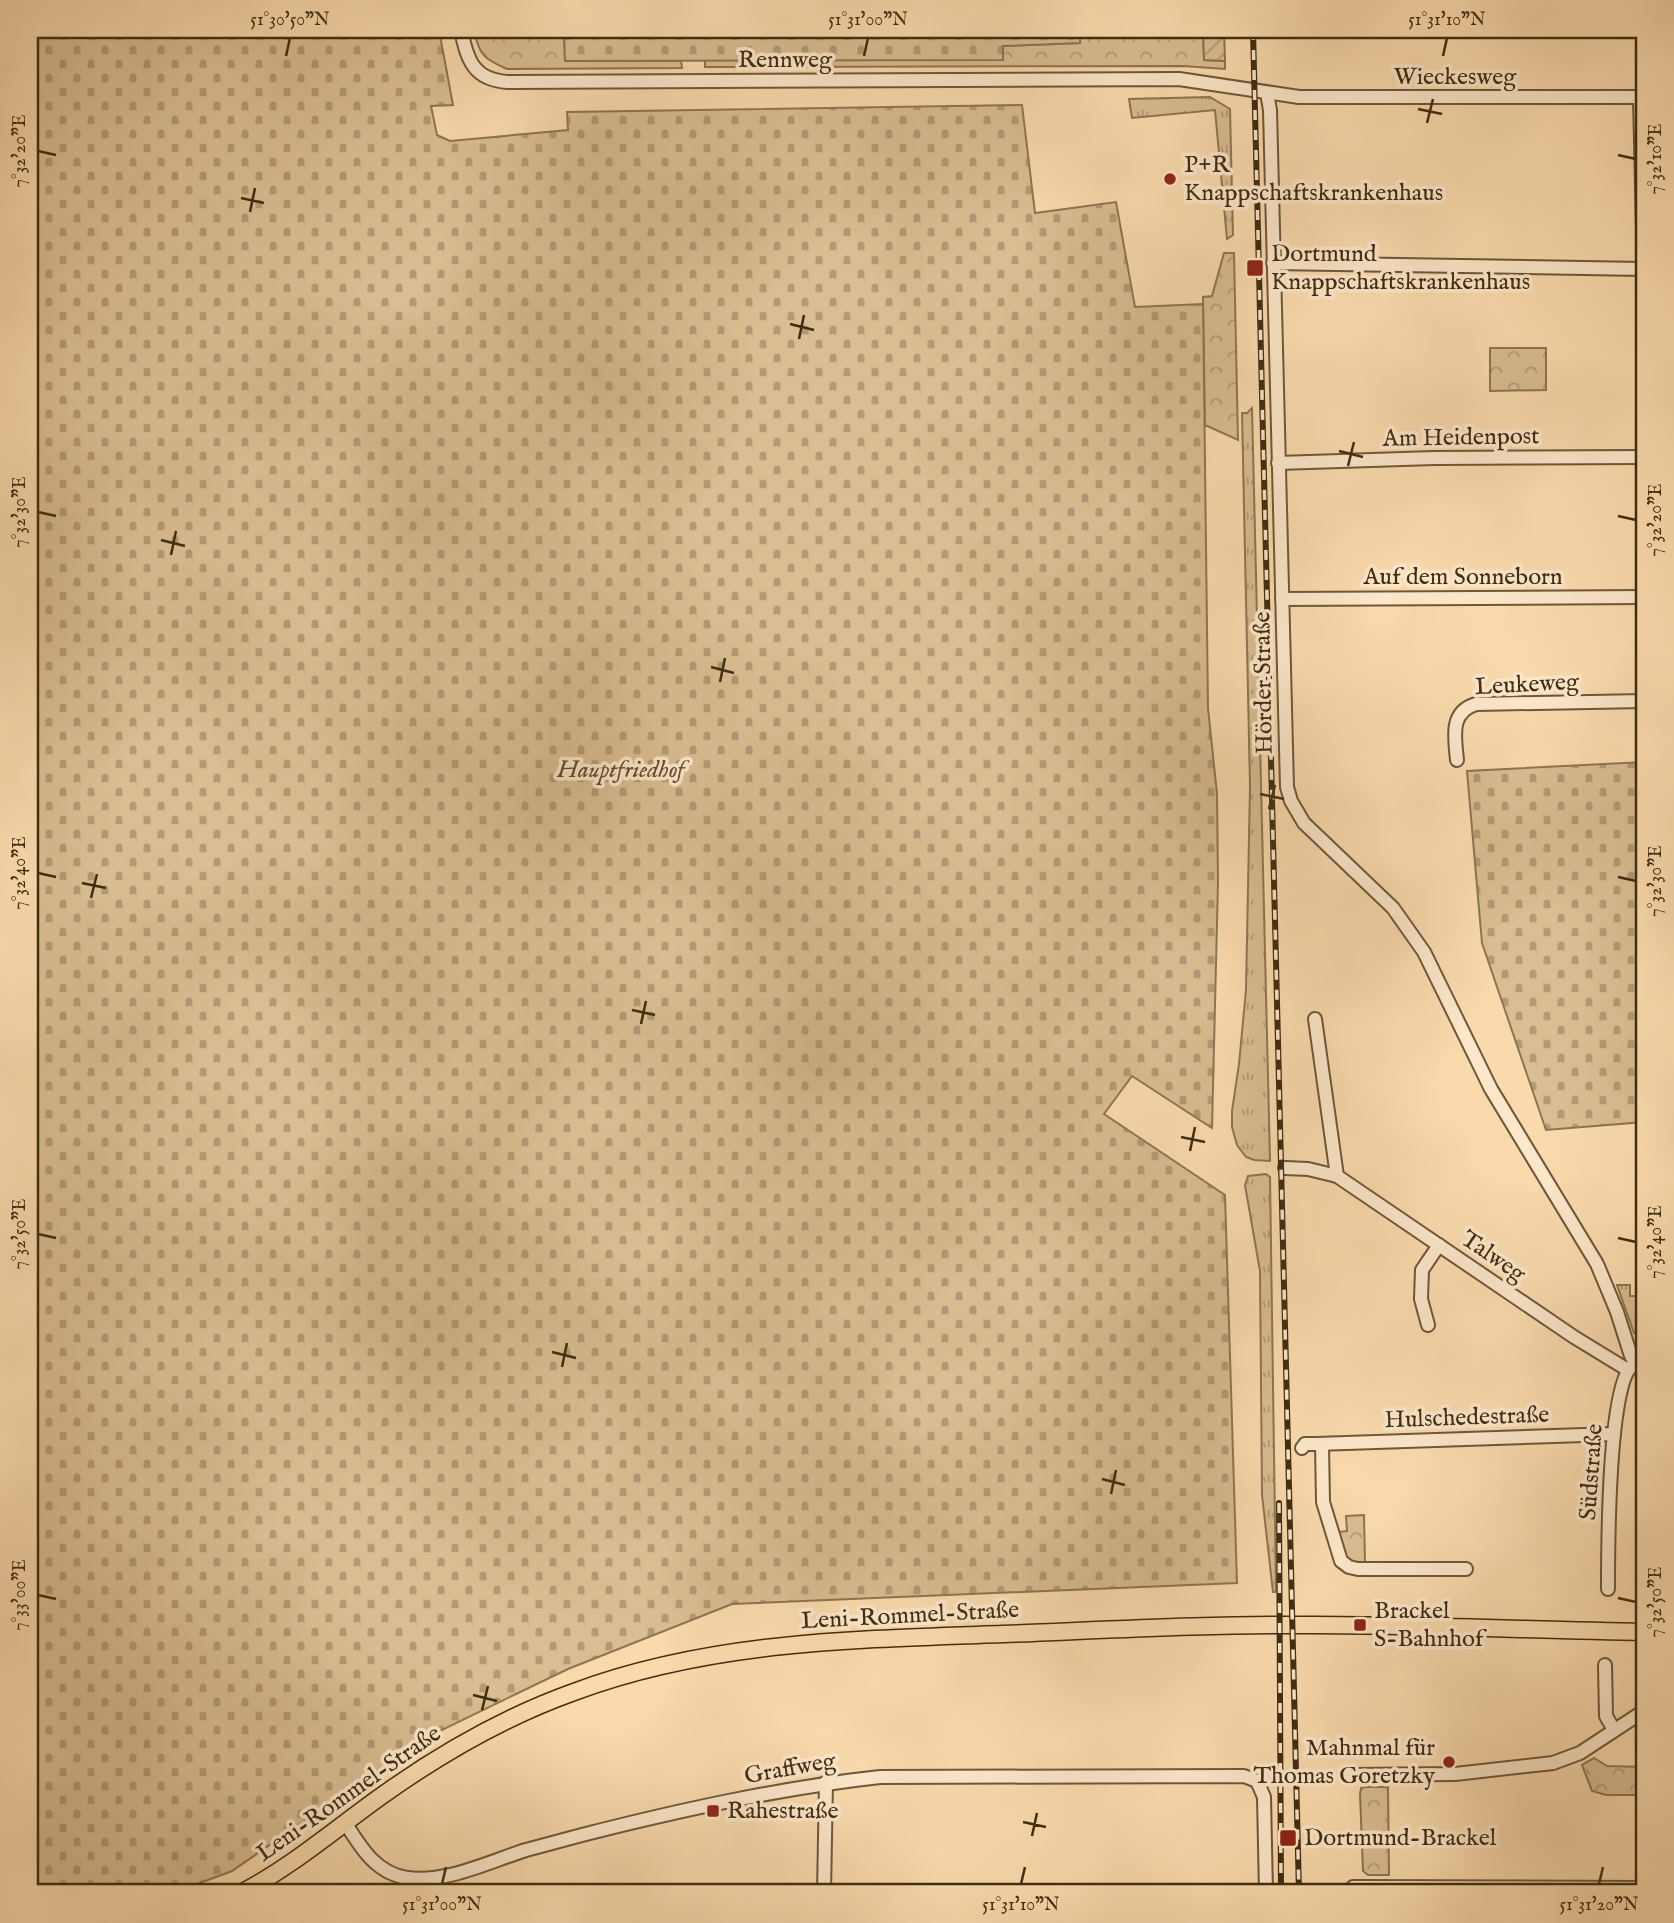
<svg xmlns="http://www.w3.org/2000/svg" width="1674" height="1923" font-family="'IM FELL English',serif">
<defs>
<pattern id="grass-tufts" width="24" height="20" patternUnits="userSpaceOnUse" patternTransform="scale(1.75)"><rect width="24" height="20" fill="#dabd92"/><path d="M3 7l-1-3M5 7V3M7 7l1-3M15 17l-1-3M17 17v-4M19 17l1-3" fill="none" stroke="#b29a76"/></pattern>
<pattern id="forest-crowns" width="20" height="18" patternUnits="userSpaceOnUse" patternTransform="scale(1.75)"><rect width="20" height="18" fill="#dabd92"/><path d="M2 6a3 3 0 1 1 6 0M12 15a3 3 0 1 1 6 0" fill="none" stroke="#b29a76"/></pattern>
<pattern id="cemetery-stones" width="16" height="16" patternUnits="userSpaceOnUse" patternTransform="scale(1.75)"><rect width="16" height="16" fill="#dabd92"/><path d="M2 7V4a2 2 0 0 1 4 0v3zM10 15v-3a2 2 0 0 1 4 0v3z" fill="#b29a76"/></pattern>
<pattern id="garden-furrows" width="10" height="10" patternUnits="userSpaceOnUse" patternTransform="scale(1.75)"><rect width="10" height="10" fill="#dabd92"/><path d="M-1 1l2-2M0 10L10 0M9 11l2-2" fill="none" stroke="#b29a76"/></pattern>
</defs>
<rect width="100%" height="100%" fill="#fadaad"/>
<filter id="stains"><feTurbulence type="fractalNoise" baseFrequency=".00286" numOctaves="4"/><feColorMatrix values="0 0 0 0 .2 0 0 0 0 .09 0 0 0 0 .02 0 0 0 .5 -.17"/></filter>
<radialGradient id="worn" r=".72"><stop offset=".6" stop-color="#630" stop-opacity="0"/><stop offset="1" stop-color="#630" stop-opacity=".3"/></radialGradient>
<g fill="url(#grass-tufts)" stroke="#8d7552" stroke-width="2">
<path d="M1210,97L1230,109L1233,235L1227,239L1215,110L1132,118L1129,99Z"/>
<path d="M1252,408L1270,1161L1254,1160L1246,1157L1237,1145L1232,1127V1111L1239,1064L1246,990L1250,786L1242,413H1247Z"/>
<path d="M1266,1174L1270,1177L1276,1592H1273L1262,1495L1260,1271L1245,1185L1248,1176Z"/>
<path d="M1617,1285H1630V1296H1640V1333H1634Z"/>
</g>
<g fill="url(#forest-crowns)" stroke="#8d7552" stroke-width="2">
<path d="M474,30H564L565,61H681L682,68L507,69C484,59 479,55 474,30Z"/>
<path d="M1080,30H1203L1204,60L1225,61V69L1183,66L705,67V60H1002L1003,46L1080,43Z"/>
<path d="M1224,253H1234L1238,440L1205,425L1203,297L1212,296Z"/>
<path d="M1490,348H1546V390L1490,391Z"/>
<path d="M1364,1515L1365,1563C1341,1564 1344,1553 1338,1532L1347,1531L1346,1516Z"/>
<path d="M1594,1758L1607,1766L1644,1767V1795H1606L1592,1791L1582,1765Z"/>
<path d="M1366,1787H1388L1389,1875H1368L1363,1871L1360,1794L1361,1788Z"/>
</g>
<g fill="url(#cemetery-stones)" stroke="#8d7552" stroke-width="2">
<path d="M30,30H439L453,105L431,106L437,135L450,141L568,130L567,112L1022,105L1035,213L1116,202L1135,307L1203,304L1208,708L1217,794L1218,882L1212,1128L1132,1076L1104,1114L1225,1195L1237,1583L732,1604L568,1669L423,1739L232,1871L173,1893H39L38,1884H30Z"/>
<path d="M564,30H1080V43L1003,46V60L565,61Z"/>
<path d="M1644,762V1122L1546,1130L1482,943L1467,771Z"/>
</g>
<path fill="url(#garden-furrows)" stroke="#8d7552" stroke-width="2" d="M1203,30H1224L1225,61L1204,60Z"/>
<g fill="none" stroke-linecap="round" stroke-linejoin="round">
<defs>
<g id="minor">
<path d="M461,30C467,59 473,80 508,82L1179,79L1299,97H1644"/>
<path d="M1267,93L1270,110L1287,787L1291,801L1304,823L1393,908L1424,952L1491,1089L1597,1264L1617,1312L1631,1356L1644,1375"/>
<path d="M1640,97L1644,275"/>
<path d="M1273,263L1643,269"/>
<path d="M1278,463L1434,458L1644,457"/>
<path d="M1282,599L1644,597"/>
<path d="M1457,760C1455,738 1449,712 1476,704L1644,701"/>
<path d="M1315,1019L1337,1176"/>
<path d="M1285,1168L1308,1169L1337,1176L1574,1337L1628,1370"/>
<path d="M1428,1325L1421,1299L1422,1270L1439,1245"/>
<path d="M1322,1445L1323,1502L1341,1561L1349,1567L1358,1569H1466"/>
<path d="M1302,1448L1305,1444H1316L1614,1434"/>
<path d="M1608,1589C1608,1553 1608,1384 1632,1366"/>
<path d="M1605,1665L1606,1716L1614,1730"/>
<path d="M1348,1775L1455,1774L1553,1763L1580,1753L1644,1711"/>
<path d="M346,1824C361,1848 376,1873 407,1878C447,1883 488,1862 526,1850C544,1845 563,1840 582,1835C680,1810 779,1788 880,1777L1244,1776L1257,1781L1264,1797L1266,1893"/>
<path d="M1353,1887L1644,1888"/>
<path d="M407,1893L408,1878"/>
<path d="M824,1893L826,1782"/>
</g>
<path id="major" d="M241,1893C291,1867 334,1830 380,1797C440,1754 504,1717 574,1692C710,1641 859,1639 1003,1634C1106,1630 1209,1624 1313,1625C1423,1625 1534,1630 1644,1632"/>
</defs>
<use href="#minor" stroke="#6e5838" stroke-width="16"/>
<use href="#major" stroke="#402d11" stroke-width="19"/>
<use href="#minor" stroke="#fce7ca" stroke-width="12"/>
<use href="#major" stroke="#fadaad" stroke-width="16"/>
<defs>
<g id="rail">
<path d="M1253,30L1299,1893"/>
<path d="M1279,1503L1281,1893"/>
</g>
</defs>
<use href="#rail" stroke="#402d11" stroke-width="6"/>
<use href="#rail" stroke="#fce7ca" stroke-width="3.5" stroke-dasharray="10" stroke-linecap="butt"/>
</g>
<path fill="none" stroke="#402d11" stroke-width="2.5" d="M286,56L290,38M864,56L868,38M1443,56L1447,38M1418,109L1442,114M1427,123L1433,99M38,151L56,155M1618,155L1636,159M241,198L264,203M250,212L255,188M790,324L814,330M799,339L804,315M1339,451L1363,457M1348,466L1354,442M38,512L56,516M1618,516L1636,520M161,540L185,546M171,555L176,531M711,667L734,673M720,682L725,658M1260,794L1284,799M1269,809L1275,785M38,873L56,877M1618,877L1636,881M82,883L106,888M91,898L97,874M632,1010L655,1015M641,1024L646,1001M1181,1137L1205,1142M1190,1151L1195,1127M38,1234L56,1238M1618,1238L1636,1242M552,1352L576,1358M562,1367L567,1343M1102,1479L1125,1485M1111,1494L1116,1470M38,1595L56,1599M1618,1598L1636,1602M473,1695L497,1701M482,1710L488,1686M1023,1822L1046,1827M1032,1836L1037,1813M442,1884L446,1867M1021,1884L1025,1867M1599,1884L1603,1867"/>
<g fill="#8f2418" stroke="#fce7ca" stroke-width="2.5">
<circle cx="1170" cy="179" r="7"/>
<rect x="1246" y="259" width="18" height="18" rx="3.5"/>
<rect x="1353" y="1618" width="14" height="14" rx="3.5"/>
<circle cx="1449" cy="1762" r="7"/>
<rect x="706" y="1804" width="14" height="14" rx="3.5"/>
<rect x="1279" y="1829" width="18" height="18" rx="3.5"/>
</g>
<g text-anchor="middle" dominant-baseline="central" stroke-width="7" stroke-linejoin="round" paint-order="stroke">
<g font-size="24" fill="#402d11" stroke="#fce7ca">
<text x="785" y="60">Rennweg</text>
<text x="1455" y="77">Wieckesweg</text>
<text transform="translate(1461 438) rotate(-1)">Am Heidenpost</text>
<text x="1463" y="577">Auf dem Sonneborn</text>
<text transform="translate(1264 683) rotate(-91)">Hörder Straße</text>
<text transform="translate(1527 685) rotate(-3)">Leukeweg</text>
<text transform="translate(1493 1257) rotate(34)">Talweg</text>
<text transform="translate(1467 1418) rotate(-2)">Hulschedestraße</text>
<text transform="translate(1592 1472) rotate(-86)">Südstraße</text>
<text transform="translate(910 1616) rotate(-3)">Leni-Rommel-Straße</text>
<text transform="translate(790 1769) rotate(-10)">Graffweg</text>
<text transform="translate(349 1794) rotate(-35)">Leni-Rommel-Straße</text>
</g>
<g font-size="24" fill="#402d11" stroke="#fce7ca" text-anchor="start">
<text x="1184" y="165">P+R<tspan x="1184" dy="28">Knappschaftskrankenhaus</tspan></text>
<text x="1271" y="254">Dortmund<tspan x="1271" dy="28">Knappschaftskrankenhaus</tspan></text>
<text x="1374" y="1611">Brackel<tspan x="1374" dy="28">S-Bahnhof</tspan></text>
<text x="1435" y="1748" text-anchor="end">Mahnmal für<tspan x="1435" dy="28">Thomas Goretzky</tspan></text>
<text x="727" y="1811">Rahestraße</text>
<text x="1304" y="1838">Dortmund-Brackel</text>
</g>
<g font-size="24" font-style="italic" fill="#5f4a2b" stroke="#fce7ca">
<text x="621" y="770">Hauptfriedhof</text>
</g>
</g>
<rect width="1674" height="1923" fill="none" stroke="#fadaad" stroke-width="77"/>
<rect x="38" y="38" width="1598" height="1846" fill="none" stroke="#402d11" stroke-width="2.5"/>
<g font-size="18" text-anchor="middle" fill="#402d11">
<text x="290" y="25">51°30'50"N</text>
<text x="868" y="25">51°31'00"N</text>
<text x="1447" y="25">51°31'10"N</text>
<text transform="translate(19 151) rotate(-90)" y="6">7°32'20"E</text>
<text transform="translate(1655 159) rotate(-90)" y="6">7°32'10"E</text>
<text transform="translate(19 512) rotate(-90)" y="6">7°32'30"E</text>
<text transform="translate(1655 520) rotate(-90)" y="6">7°32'20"E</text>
<text transform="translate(19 873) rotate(-90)" y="6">7°32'40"E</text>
<text transform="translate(1655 881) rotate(-90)" y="6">7°32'30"E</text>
<text transform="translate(19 1234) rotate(-90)" y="6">7°32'50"E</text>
<text transform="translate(1655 1242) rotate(-90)" y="6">7°32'40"E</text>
<text transform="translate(19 1595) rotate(-90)" y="6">7°33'00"E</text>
<text transform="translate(1655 1602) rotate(-90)" y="6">7°32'50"E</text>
<text x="442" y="1910">51°31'00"N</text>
<text x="1021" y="1910">51°31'10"N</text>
<text x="1599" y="1910">51°31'20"N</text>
</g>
<rect width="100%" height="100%" filter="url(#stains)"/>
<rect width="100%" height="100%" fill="url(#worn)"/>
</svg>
